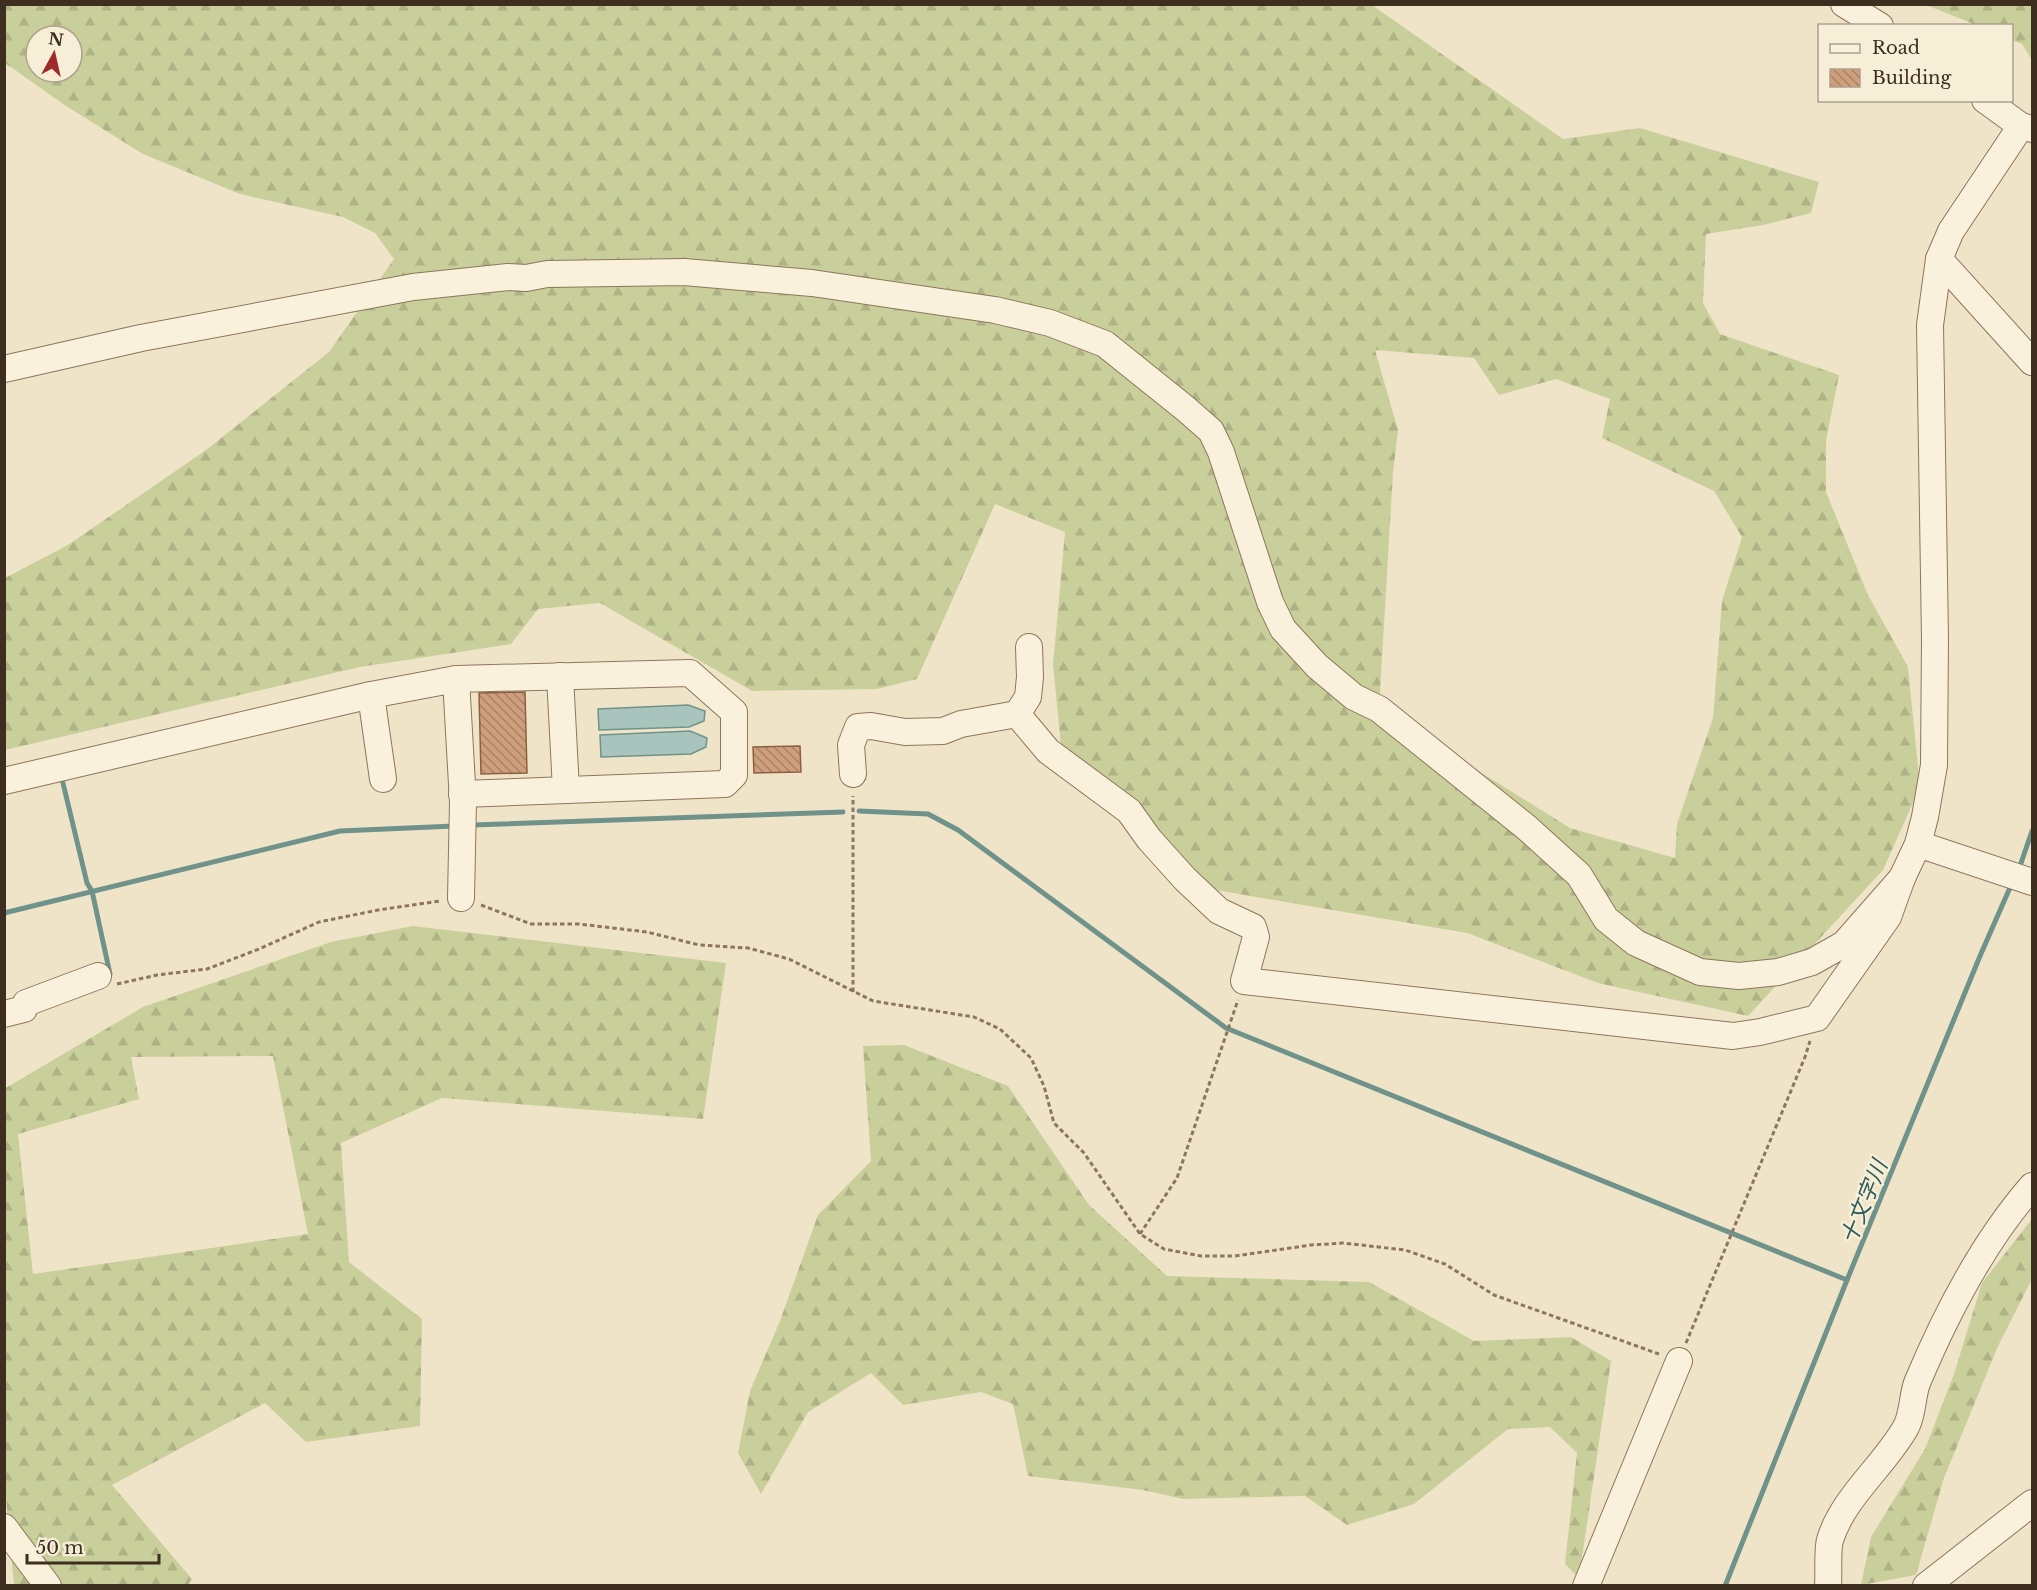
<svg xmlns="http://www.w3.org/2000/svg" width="2037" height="1590" font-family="'Libre Baskerville','Noto Sans JP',serif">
<defs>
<pattern id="forest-firs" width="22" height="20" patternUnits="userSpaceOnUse" patternTransform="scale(1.5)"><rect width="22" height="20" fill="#c9cf9b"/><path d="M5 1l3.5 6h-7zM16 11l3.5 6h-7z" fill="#aeb285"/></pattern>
<pattern id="building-back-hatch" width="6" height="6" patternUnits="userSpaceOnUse" patternTransform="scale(1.5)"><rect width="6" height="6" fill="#cf9f7d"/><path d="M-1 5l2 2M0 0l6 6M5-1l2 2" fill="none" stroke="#a98266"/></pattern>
</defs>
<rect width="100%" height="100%" fill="#f0e4c8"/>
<g fill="url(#forest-firs)" fill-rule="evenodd">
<path d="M5,4L1372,5L1563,139L1640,128L1819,182L1811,213L1763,225L1706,234L1703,303L1720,334L1839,375L1826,441V492L1868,595L1908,667L1920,787L1883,870L1748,1016L1598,983L1467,933L1204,888L1062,755L1053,665L1065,532L995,504L917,679L877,689L752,691L600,603L538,609L511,644L360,667L5,750V578L68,545L206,450L329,352L394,259L375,233L343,217L240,194L143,154L66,106L5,63ZM36,36H72V72H36ZM1375,350L1474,358L1499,395L1556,379L1610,399L1602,438L1714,491L1742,537L1722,601L1713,718L1677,824L1675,858L1570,828L1379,709L1393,473L1398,430Z"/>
<path d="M1926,5H2032V60L2022,44L2012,40V26L1976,25Z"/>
<path d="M413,926L726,963L703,1119L442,1098L341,1143L349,1262L422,1319L420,1426L306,1442L265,1403L112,1485L192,1579L188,1585H14L4,1478V1089L143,1007L331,942ZM273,1056L308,1234L33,1274L18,1134L139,1099L131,1057Z"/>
<path d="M904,1045L1008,1086L1089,1205L1167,1276L1369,1282L1474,1341L1571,1337L1611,1361L1579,1578L1565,1564L1577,1453L1550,1427L1508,1429L1414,1504L1347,1525L1305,1496L1183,1499L1143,1490L1028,1476L1013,1404L981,1392L903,1405L871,1373L808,1412L761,1494L738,1453L750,1391L780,1321L818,1215L871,1161L863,1046Z"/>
<path d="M2032,1219V1279L1998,1346L1944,1478L1916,1575L1861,1585L1871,1537L1925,1449L1954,1374L1982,1283Z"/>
</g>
<g fill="#a9c4bc" stroke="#6f938a" stroke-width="1.5">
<path d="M688,705L705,711L704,721L689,727L599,730L598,709Z"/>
<path d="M690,731L707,738L706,747L691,754L601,757L600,735Z"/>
</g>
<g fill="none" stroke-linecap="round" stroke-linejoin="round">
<g stroke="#6f938a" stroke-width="5">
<path d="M62,779L87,883L92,891L110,974"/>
<path d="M859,811L928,814L958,830L1226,1028L1847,1280"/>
<path d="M472,825L843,812"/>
<path d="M2019,869L2032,831"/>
<path d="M4,913L340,831L454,826"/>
<path d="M1725,1586L1847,1280L1980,956L2012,883"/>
</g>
</g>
<g fill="url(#building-back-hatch)" stroke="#8d5f41" stroke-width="1.5">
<path d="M525,692L527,773L481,774L479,693Z"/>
<path d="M800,746L801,772L754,773L753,747Z"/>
</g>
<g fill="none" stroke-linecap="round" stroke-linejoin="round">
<defs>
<g id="minor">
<path d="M1844,4L1880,26"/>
<path d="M1985,100L2021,126L2032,129"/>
<path d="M1939,259L2032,362"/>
<path d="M4,369L141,338L413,287L508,277L526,278L547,274L684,272L812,283L995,310L1050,323L1105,344L1186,409L1211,431L1221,452L1270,602L1283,629L1317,666L1354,697L1379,709L1526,827L1579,875L1606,919L1636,943L1700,972L1739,976L1778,972L1812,962L1844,944L1902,878"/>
<path d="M560,676L566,790"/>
<path d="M456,679L463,802L461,898"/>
<path d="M371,695L383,779"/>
<path d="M1017,714L1028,697L1030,677L1029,647"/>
<path d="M853,774L851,745L858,727L871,726L905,732L943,731L961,724L1017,714L1048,751L1129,811L1149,839L1185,879L1219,911L1253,927L1256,937L1244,981L1733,1036L1760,1032L1817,1018L1888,917L1902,878L1918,844L1925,817L1934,765L1935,639L1930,325L1939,259L1951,231L2021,126"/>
<path d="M4,781L371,695L456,679L690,673L734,712V775L725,784L462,794"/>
<path d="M1918,844L2032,882"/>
<path d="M4,1014L24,1009L26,1003L98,976"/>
<path d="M4,1527L48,1586"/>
<path d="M1586,1586L1679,1361"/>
<path d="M1828,1586C1829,1574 1827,1550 1830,1540C1843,1497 1885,1465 1906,1427C1913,1414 1912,1397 1917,1383C1945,1316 1984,1241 2032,1186"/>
<path d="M1926,1586L2032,1503"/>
</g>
</defs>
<use href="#minor" stroke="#8d765c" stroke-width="28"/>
<g stroke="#8d765c" stroke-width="3" stroke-dasharray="4.5 3" stroke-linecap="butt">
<path d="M481,905L531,924H579L647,932L699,945L748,948L789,959L873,1001L974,1017L1000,1029L1031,1058L1044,1086L1054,1123L1084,1153L1140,1234L1164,1249L1201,1256H1235L1311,1245L1343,1243L1405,1250L1445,1264L1494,1295L1659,1354"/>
<path d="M117,984L157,975L207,969L259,949L319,922L378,910L440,901"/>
<path d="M853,992V796"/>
<path d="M1140,1234L1177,1178L1238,1000"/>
<path d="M1686,1343L1805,1057L1810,1041"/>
</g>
<use href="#minor" stroke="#faf1dc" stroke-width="26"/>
</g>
<g text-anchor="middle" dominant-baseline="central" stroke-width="5" stroke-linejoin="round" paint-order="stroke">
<g font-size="22" font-style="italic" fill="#2f5d5a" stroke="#f7eed8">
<text transform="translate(1864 1202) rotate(-68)">十文字川</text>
</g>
</g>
<rect width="2037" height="1590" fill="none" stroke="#3d2e20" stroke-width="12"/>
<rect x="1818" y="24" width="195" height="78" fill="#f7eed8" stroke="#ada18e" stroke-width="1.5"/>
<rect x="1830" y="44" width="30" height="9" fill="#faf1dc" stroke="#ada18e" stroke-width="1.5"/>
<text x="1872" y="54" font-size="18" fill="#3d2e20">Road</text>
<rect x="1830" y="69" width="30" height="18" fill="url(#building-back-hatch)" stroke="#ada18e" stroke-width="1.5"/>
<text x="1872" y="84" font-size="18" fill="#3d2e20">Building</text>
<g transform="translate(54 54) rotate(8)"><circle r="28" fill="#f7eed8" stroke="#ada18e" stroke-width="1.5"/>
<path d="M0-4.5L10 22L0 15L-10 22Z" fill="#9e2a2b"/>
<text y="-9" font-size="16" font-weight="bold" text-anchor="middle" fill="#3d2e20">N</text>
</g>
<path d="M27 1554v9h132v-9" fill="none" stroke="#3d2e20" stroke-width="3"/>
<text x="36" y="1554" font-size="18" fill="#3d2e20" stroke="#f7eed8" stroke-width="4.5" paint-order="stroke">50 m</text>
</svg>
